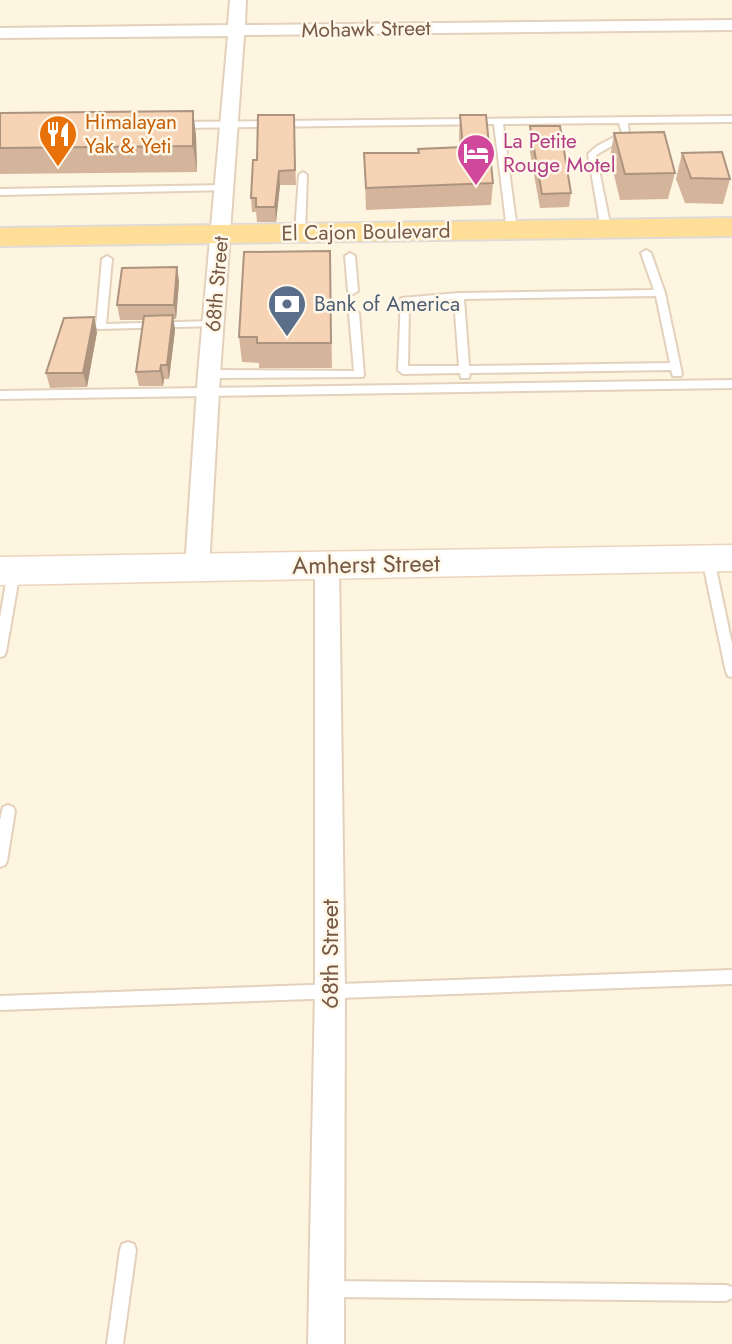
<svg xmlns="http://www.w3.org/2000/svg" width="732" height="1344" font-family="Jost,sans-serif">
<rect width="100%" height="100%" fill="#fef5e0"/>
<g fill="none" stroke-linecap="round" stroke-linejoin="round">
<defs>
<g id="lane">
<path d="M732,116V122L628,123L629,136L596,155L611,229L606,232L601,229L588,154L597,146L622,133L619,123L503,124L517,230L512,233L507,230L494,124L179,128L175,125L179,122Z"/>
<path d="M303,172L307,175L305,232L300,235L295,232L299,175Z"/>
<path d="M226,185L230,188L229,190L0,195V189Z"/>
<path d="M646,250L651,253L665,293L682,374L681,376H673L671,370L470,373L469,378H461L460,373L403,374L398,370L401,298L459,293L654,290L641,253ZM656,296L670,363L469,366L464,299ZM454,299L459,366H408L409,303Z"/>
<path d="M350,253L355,256L358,291L353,294L348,291L345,256Z"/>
<path d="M107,256L112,259L106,324L214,321L217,322V326L98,329L96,327L102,259Z"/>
<path d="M354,310L359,313L364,375L363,377L209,378L204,374L209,370L354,371L349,313Z"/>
<path d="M732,380V388L0,399V391Z"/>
<path d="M708,555L714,559L732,644V677L728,676L726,672L702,559Z"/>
<path d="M14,566L20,571L6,652L4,656L0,657V618L8,571Z"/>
<path d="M8,805L13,807L15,811L7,861L5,865L0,867V820L3,807Z"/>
<path d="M732,970V984L0,1010V996Z"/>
<path d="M128,1242L134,1244L136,1250L123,1344H107L120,1250L122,1244Z"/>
<path d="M330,1281L726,1285L732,1287V1298L726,1301L330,1297L324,1295L322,1289L324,1283Z"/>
</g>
<g id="street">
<path d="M230,0H246L245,25L732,20V30L244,35L220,374L209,568L206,575L197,578L188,575L185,568L198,374L228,36L0,38V28L228,25Z"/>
<path d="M327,555L336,558L339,565L345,991L344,1344H308L315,991V565L318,558Z"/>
</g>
<path id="secondary" d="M732,545V571L0,585V557Z"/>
<path id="primary" d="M732,218V236L0,246V228Z"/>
</defs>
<use href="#lane" stroke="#e3d1bb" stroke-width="4"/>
<use href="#street" stroke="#e3d1bb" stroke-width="4"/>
<use href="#secondary" stroke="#ebd4bb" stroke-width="3"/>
<use href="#primary" stroke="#e1dbd6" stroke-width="4"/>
<use href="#lane" fill="#fff" fill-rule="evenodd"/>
<use href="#street" fill="#fff" fill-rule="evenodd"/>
<use href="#secondary" fill="#fff" fill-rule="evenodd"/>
<use href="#primary" fill="#ffdf97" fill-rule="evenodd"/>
</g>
<g fill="#d4b59c">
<path d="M193,111L196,136L197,172L0,174V113Z"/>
<path d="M460,115L493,183L491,205L366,210L364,153H418V149L460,147L459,137Z"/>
<path d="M530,126L571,193L569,207L540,208L528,141Z"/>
<path d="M294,130L296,185H280L276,222H257L256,212H252L251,198L257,160Z"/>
<path d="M614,133L675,173L668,199L620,200L610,158Z"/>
<path d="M682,153L730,179L723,204L685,203L676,179Z"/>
<path d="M330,251L332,368H259V363L242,362L239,337Z"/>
<path d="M177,267L179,282L176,319H173L175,330L169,379H164L163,386H139L136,372L144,320H120L117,305Z"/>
<path d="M97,332L87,387L50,388L46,373Z"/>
</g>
<g fill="#ac947f">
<path d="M193,111L196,136L197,172L193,146Z"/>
<path d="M279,171L280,185L276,222L275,207Z"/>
<path d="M177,267L179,282L176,319L174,305Z"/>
<path d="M173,315L175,330L169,379L167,365Z"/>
<path d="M94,317L97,332L87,387L83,373Z"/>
<path d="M161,365L164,379L163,386L160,371Z"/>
</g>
<g fill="#f6d3b5" stroke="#ac947f" stroke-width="2">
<path d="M193,111V146L0,148V113Z"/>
<path d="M258,115H294L295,170L279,171L275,207H256V198H251L253,160H257Z"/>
<path d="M460,115H486L493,183L366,188L364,153H419L418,149L463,147Z"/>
<path d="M530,126H560L571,193L542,194Z"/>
<path d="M664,132L675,173L625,174L614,133Z"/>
<path d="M722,152L730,179L691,178L682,153Z"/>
<path d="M330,251L331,343H257V337H239L244,252Z"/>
<path d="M177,267L174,305H117L122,268Z"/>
<path d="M173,315L167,365H161L160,371L136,372L144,316Z"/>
<path d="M94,317L83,373H46L64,318Z"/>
</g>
<defs>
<symbol id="restaurant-pin" viewBox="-11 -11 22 30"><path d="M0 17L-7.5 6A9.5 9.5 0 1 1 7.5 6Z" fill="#e8710a" stroke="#fff8e9"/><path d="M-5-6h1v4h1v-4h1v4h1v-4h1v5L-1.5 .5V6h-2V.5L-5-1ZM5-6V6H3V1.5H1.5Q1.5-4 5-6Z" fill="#fff"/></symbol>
<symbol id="hotel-pin" viewBox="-11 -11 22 30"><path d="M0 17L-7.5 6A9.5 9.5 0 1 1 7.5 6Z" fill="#d1479c" stroke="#fff8e9"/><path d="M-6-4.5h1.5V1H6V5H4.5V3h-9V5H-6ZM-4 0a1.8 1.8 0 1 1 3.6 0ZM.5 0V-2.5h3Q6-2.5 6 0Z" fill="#fff"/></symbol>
<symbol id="bank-pin" viewBox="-11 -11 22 30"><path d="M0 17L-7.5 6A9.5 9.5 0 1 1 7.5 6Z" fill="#5c6f8a" stroke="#fff8e9"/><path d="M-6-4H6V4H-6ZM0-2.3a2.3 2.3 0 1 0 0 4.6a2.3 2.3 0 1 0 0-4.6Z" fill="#fff"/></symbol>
</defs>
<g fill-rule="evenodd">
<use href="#restaurant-pin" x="36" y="112" width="44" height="60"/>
<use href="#hotel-pin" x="454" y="131" width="44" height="60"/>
<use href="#bank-pin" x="265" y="282" width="44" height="60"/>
</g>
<g text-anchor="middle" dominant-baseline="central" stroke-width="5" stroke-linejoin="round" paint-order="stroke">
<g font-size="21" fill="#775a45" stroke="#fff8e9">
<text transform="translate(366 29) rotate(-1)">Mohawk Street</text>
<text transform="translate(366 232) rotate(-1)">El Cajon Boulevard</text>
<text transform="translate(217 284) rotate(-85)">68th Street</text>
</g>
<g font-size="21" fill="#c56008" stroke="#fff8e9" text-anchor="start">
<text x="85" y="122">Himalayan<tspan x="85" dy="24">Yak &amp; Yeti</tspan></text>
</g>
<g font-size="21" fill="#b23c85" stroke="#fff8e9" text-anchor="start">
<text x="503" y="141">La Petite<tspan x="503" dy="24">Rouge Motel</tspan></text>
</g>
<g font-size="21" fill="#4e5e75" stroke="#fff8e9" text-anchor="start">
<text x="314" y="304">Bank of America</text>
</g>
<g font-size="24" fill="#775a45" stroke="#fff8e9">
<text transform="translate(366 564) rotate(-1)">Amherst Street</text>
<text transform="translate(329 954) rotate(-90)">68th Street</text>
</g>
</g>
</svg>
